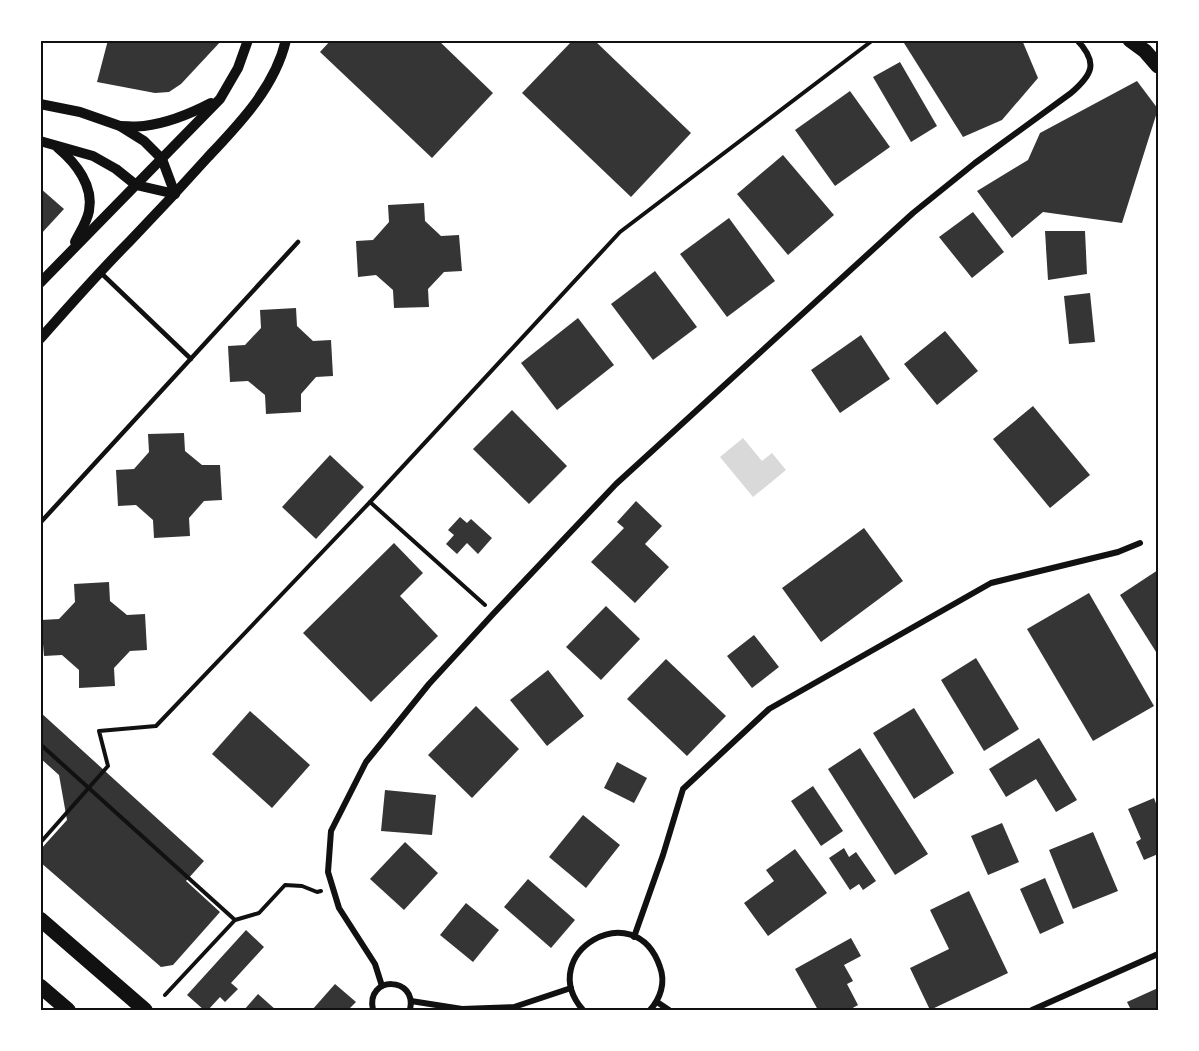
<svg xmlns="http://www.w3.org/2000/svg" width="1199" height="1051" font-family="'Fira Sans Condensed',sans-serif">
<rect width="100%" height="100%" fill="#fff"/>
<path fill="#d9d9d9" d="M743,438L762,461L772,453L786,470L753,497L720,457Z"/>
<g fill="#353535">
<path d="M108,40H222L181,84L169,92L155,93L97,82Z"/>
<path d="M331,40H438L493,93L432,158L320,52Z"/>
<path d="M573,40H594L691,133L631,197L522,93Z"/>
<path d="M917,40H1022L1038,78L1002,120L963,137L904,43Z"/>
<path d="M900,62L937,126L911,142L873,77Z"/>
<path d="M1137,81L1158,109L1122,223L1043,212L1012,238L977,191L1028,160L1040,133Z"/>
<path d="M850,91L890,147L835,186L795,130Z"/>
<path d="M783,155L834,215L788,255L737,194Z"/>
<path d="M40,188L64,209L40,235Z"/>
<path d="M424,203L425,221L441,236L459,235L462,271L444,272L428,289L429,307L394,308L393,290L376,275L358,277L356,241L373,240L389,222L388,205Z"/>
<path d="M973,212L1004,252L972,278L939,237Z"/>
<path d="M729,218L775,281L727,317L680,254Z"/>
<path d="M1045,231H1085L1087,274L1048,280Z"/>
<path d="M655,271L697,327L653,360L611,304Z"/>
<path d="M1090,293L1095,342L1069,344L1064,296Z"/>
<path d="M296,308L297,326L313,341L331,340L333,376L316,377L301,394V412L266,414L265,395L248,381L230,382L228,346L245,345L261,328L260,310Z"/>
<path d="M578,318L614,365L557,410L521,363Z"/>
<path d="M945,331L978,371L937,405L904,364Z"/>
<path d="M861,335L890,379L840,413L811,370Z"/>
<path d="M1033,406L1090,475L1050,508L993,439Z"/>
<path d="M512,410L567,466L529,504L473,449Z"/>
<path d="M184,433L185,451L202,465H220L222,500L204,501L189,518L190,536L154,538L153,520L136,505L118,506L116,470L134,469L149,452L148,434Z"/>
<path d="M330,455L364,487L316,539L282,507Z"/>
<path d="M636,501L662,526L645,544L669,567L635,603L591,562L624,528L617,522Z"/>
<path d="M460,517L467,523L471,519L492,538L478,554L467,543L457,554L446,544L454,535L448,530Z"/>
<path d="M864,528L903,581L821,642L782,588Z"/>
<path d="M394,543L423,573L400,596L438,636L371,702L303,633Z"/>
<path d="M1158,570V655L1120,595Z"/>
<path d="M109,582L110,601L127,615L145,614L147,650L130,651L114,668L115,686L79,688V670L62,655L44,656L41,620L59,619L75,602L74,584Z"/>
<path d="M1089,593L1154,706L1093,741L1027,629Z"/>
<path d="M606,606L640,639L601,680L566,647Z"/>
<path d="M754,635L779,667L752,688L727,656Z"/>
<path d="M976,658L1019,729L984,751L941,680Z"/>
<path d="M666,659L726,716L687,756L627,699Z"/>
<path d="M548,670L584,716L547,746L510,700Z"/>
<path d="M476,706L519,749L472,798L428,755Z"/>
<path d="M914,708L954,773L914,799L873,733Z"/>
<path d="M250,711L310,765L272,808L212,754Z"/>
<path d="M40,712L204,861L186,881L220,912L173,965L161,967L40,862V850L67,820L59,775L40,758Z"/>
<path d="M1039,738L1077,800L1056,812L1036,779L1006,797L989,769Z"/>
<path d="M860,748L928,854L895,875L828,769Z"/>
<path d="M617,762L647,778L634,803L604,788Z"/>
<path d="M813,786L843,831L821,846L791,801Z"/>
<path d="M385,790L436,795L432,835L381,831Z"/>
<path d="M1154,798L1158,809V854L1144,860L1136,842L1141,839L1128,809Z"/>
<path d="M583,815L620,845L586,888L549,857Z"/>
<path d="M1002,823L1019,862L988,875L971,836Z"/>
<path d="M1093,832L1118,891L1073,909L1049,850Z"/>
<path d="M405,842L438,873L404,910L370,879Z"/>
<path d="M844,848L849,857L856,852L876,881L863,890L859,884L850,890L829,858Z"/>
<path d="M795,849L827,893L768,936L744,903L774,881L766,870Z"/>
<path d="M1045,878L1064,923L1040,934L1020,889Z"/>
<path d="M528,879L575,920L551,948L504,907Z"/>
<path d="M969,891L1008,973L930,1010L910,968L949,949L930,910Z"/>
<path d="M466,903L499,930L473,962L440,935Z"/>
<path d="M246,930L264,947L231,983L238,989L225,1002L220,997L208,1010H204L187,995Z"/>
<path d="M851,938L861,956L844,965L853,981L847,984L858,1005L849,1010H818L795,969Z"/>
<path d="M335,984L356,1002L348,1010H312Z"/>
<path d="M1158,988V1010H1131L1127,1002Z"/>
<path d="M258,994L276,1010H244Z"/>
</g>
<g fill="none" stroke-linecap="round" stroke-linejoin="round">
<g stroke="#111" stroke-width="4">
<path d="M370,502L485,605"/>
<path d="M40,744L235,920"/>
<path d="M40,843L108,766L99,731L156,726L370,502L620,232L873,40"/>
<path d="M165,995L235,920L259,913L285,885L302,886L317,892L321,891"/>
</g>
<g stroke="#111" stroke-width="4.5">
<path d="M100,272L191,359"/>
<path d="M40,523L298,242"/>
</g>
<g stroke="#111" stroke-width="6">
<path d="M634,937L663,855L683,789L769,709L991,583L1118,552L1140,543"/>
<path d="M382,986L375,964L339,908L328,872L331,831L366,762L429,684L494,613L616,484L913,213L975,163L1071,93C1092,75 1099,63 1077,40"/>
<path d="M411,1001L462,1009L514,1007L571,988"/>
<path d="M657,1002L669,1010"/>
<path d="M373,1010C365,975 418,976 410,1010"/>
<path d="M583,1010C534,954 635,893 660,967C666,983 660,999 650,1010"/>
<path d="M1032,1010L1158,954"/>
</g>
<g stroke="#111" stroke-width="10">
<path d="M40,104L80,112L120,126L144,141L162,159L175,194"/>
<path d="M120,126C128,126 136,127 144,126C168,123 190,114 211,103"/>
<path d="M40,141L93,156L116,169L136,185L175,194"/>
<path d="M58,148C76,163 94,186 89,211C87,222 80,232 75,242"/>
<path d="M40,283L220,99L238,68L248,40"/>
<path d="M40,339C70,305 99,272 130,241C157,213 183,185 208,157C240,123 275,87 286,40"/>
</g>
<g stroke="#111" stroke-width="15">
<path d="M1130,40L1145,51L1158,66"/>
<path d="M40,919L145,1010"/>
<path d="M40,986L68,1010"/>
</g>
</g>
<rect width="1199" height="1051" fill="none" stroke="#ffffff" stroke-width="84"/>
<rect x="42" y="42" width="1115" height="967" fill="none" stroke="#111" stroke-width="2"/>
</svg>
